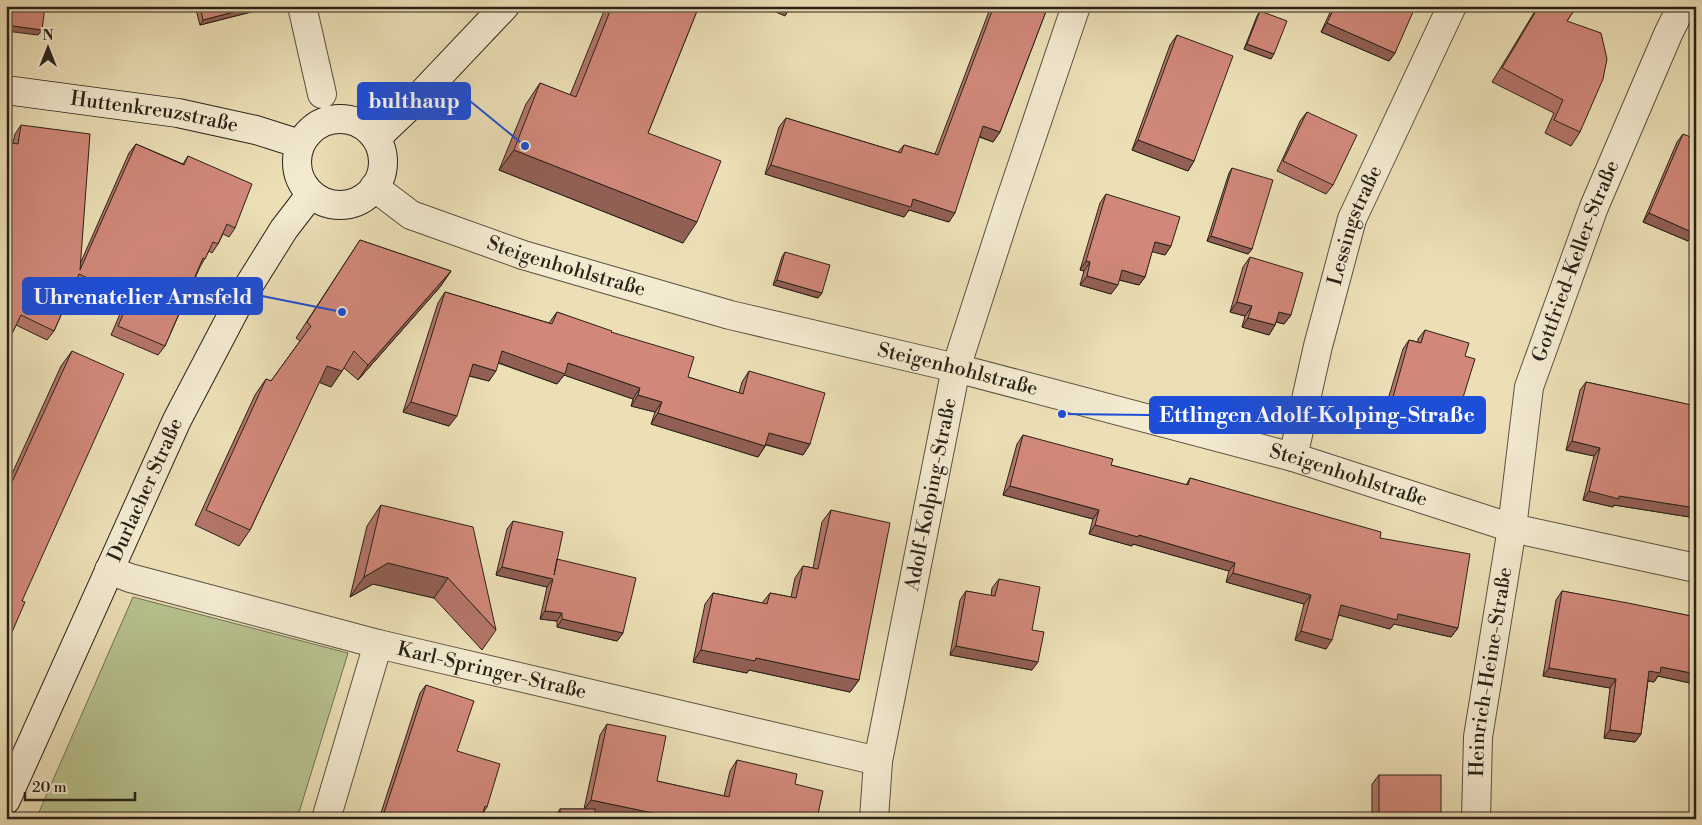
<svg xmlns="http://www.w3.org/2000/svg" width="1702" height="825" font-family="'Libre Bodoni',serif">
<rect width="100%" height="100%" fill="#ecdfb6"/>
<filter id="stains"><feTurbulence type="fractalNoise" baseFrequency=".004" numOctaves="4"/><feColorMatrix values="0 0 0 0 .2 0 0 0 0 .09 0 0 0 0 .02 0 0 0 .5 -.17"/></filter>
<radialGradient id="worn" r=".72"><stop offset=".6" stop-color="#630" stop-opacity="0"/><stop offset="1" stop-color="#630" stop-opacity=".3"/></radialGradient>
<path fill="#b7c28e" stroke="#707254" d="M133,597L348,653L297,819H36Z"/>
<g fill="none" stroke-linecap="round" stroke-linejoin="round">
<defs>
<g id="street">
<path d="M302,6L322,94"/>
<path id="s1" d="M374,187L411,215L523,255L730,315L956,368L1293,457L1512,528L1696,568"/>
<path id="s2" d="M1293,457L1318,346L1352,219L1452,6"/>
<path id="s3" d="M109,570L130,578L378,644L878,761"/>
<path d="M326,819L378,644"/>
<path id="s4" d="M874,819L878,761L956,368L1008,207L1076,6"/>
<path id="s5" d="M1476,819L1478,737L1512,528L1529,387L1594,207L1669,32L1682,6"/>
</g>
<g id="secondary">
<path id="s6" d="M6,90L178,113L256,130L300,144"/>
<circle cx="340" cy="162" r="43"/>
<path d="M376,138L415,101L505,6"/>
<path id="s7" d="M6,800L177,420L241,298L284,229L311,194"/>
</g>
</defs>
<use href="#street" stroke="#5a5140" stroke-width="30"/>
<use href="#secondary" stroke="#2a2219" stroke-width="30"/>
<use href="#street" stroke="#f3ead0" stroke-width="28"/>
<use href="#secondary" stroke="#f3ead0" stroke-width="28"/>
</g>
<g fill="#b47569" stroke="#2a2219">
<path d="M195,6H265L263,9L200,25Z"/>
<path d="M606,6H699L648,133L683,243L499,170L526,104L540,83L570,95Z"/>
<path d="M991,6H1048L1000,132L993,142L979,137L949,222L909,210L904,217L765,174L779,127L786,118L898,152L904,145L935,154Z"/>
<path d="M1333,6H1408L1407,10L1395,53L1389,61L1321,32Z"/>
<path d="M1538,6H1577L1567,21L1580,132L1571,146L1545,133L1554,113L1492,82Z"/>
<path d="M1260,11L1271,59L1244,49L1257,16Z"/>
<path d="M1177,35L1194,161L1188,171L1132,150L1170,45Z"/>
<path d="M1307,112L1333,185L1326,194L1277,171L1300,121Z"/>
<path d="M21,125L80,264L129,153L136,144L183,164L188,156L235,228L229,237L223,234L218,244L212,253L209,251L200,267L165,346L158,355L111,335L123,307L75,284L54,331L47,340L16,325L6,346V142L13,143L15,134Z"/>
<path d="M1683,134L1688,241L1643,222L1677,142Z"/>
<path d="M1232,168L1252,249L1248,254L1207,241L1229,173Z"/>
<path d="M1106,194L1171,246L1165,255L1152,251L1145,277L1139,285L1119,280L1111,294L1080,285L1084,271L1080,270L1100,203Z"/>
<path d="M360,240L451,271L440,287L358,380L344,368L331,387L319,382L250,530L239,546L195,525L255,395L266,379L271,381L300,341L296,338Z"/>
<path d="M785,252L822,293L818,298L773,285L782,257Z"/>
<path d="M1250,257L1291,315L1284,324L1276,322L1275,325L1269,335L1242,327L1245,316L1230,312L1243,267Z"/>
<path d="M445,292L549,323L557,312L611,332L688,377L739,393L742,382L749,371L810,444L803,455L766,445L758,457L651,424L655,412L631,406L633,399L564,375L557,384L498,363L489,381L469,376L449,426L403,412L438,303Z"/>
<path d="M1425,330L1465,356L1457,417L1451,426L1386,406L1403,349L1409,340L1418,342V339Z"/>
<path d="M72,351L22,601L6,646V487L61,366Z"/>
<path d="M1586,382L1695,406L1696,404V518L1614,505L1613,507L1583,500L1594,456L1566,450L1580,390Z"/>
<path d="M1023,435L1111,465L1186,485L1190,478L1380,538L1458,628L1451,637L1394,624L1390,629L1339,615L1326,649L1295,640L1304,604L1226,582L1229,571L1133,544L1132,546L1089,534L1093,519L1003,495L1017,444Z"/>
<path d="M381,505L496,630L482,650L434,598L373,584L350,597L367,526Z"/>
<path d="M831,510L859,680L850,692L749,670L747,673L693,662L705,604L713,593L762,603L770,593L791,597L795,578L803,566L813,568L822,522Z"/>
<path d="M513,521L623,633L617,641L557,627V621L540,619L547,587L496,575L507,529Z"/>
<path d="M999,579L1032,630V670L950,655L960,600L966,591L991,596L992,588Z"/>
<path d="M1562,591L1696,617V676L1690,683L1658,676L1654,682L1648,681L1641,734L1635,742L1604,738L1610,688L1543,676L1556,600Z"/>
<path d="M426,685L457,751L487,807L483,813L481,819H379L420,693Z"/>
<path d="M607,724L657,781L724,796L730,771L737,760L795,784L817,819H622L595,813V819H557V814L560,809H584L600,735Z"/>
<path d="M1379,775L1441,819H1372V784Z"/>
</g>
<g fill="#925f55" stroke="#2a2219">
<path d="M257,6H265L263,9L200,25L203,20Z"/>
<path d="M762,6H791L785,16Z"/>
<path d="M1327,23L1395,53L1389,61L1321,32Z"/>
<path d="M6,25L42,30L38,35L6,31Z"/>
<path d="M1247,44L1274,54L1271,59L1244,49Z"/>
<path d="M983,126L1000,132L993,142L976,135Z"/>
<path d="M1138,140L1194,161L1188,171L1132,150Z"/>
<path d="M514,150L697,222L683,243L499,170Z"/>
<path d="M771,165L913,199L955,213L949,222L909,210L904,217L765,174Z"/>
<path d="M1649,213L1694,233L1688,241L1643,222Z"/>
<path d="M1211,236L1252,249L1248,254L1207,241Z"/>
<path d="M1155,242L1171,246L1165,255L1149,251Z"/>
<path d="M1086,261L1090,262L1084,271L1080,270Z"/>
<path d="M1122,270L1145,277L1139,285L1116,279Z"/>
<path d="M451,271L440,287L358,380L368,365Z"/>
<path d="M1087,276L1118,285L1111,294L1080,285Z"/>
<path d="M777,280L822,293L818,298L773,285Z"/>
<path d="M1237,302L1252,306L1245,316L1230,312Z"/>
<path d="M1279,312L1291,315L1284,324L1273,321Z"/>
<path d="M1248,318L1275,325L1269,335L1242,327Z"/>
<path d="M502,351L568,363L640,388L633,399L564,375L557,384L494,361Z"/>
<path d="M473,364L496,371L489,381L466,375Z"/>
<path d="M327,366L342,371L331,387L316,381Z"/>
<path d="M638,395L662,402L655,412L631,406Z"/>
<path d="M1393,397L1457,417L1451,426L1386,406Z"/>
<path d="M411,402L457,416L449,426L403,412Z"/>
<path d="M658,413L765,446L758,457L651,424Z"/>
<path d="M769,433L810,444L803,455L761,443Z"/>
<path d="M1572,441L1600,448L1594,456L1566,450Z"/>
<path d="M1010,486L1099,510L1093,519L1003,495Z"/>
<path d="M1589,491L1696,508V518L1614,505L1613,507L1583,500Z"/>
<path d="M1095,525L1139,535L1235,563L1229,571L1133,544L1132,546L1089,534Z"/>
<path d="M388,563L448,578L434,598L373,584L350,597L364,577Z"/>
<path d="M502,567L553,579L547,587L496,575Z"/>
<path d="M1233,573L1311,595L1304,604L1226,582Z"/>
<path d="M1341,605L1398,614L1458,628L1451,637L1394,624L1390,629L1335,614Z"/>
<path d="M545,611L562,613L557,621L540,619Z"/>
<path d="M562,619L623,633L617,641L557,627Z"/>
<path d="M1301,631L1332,640L1326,649L1295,640Z"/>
<path d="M956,646L1038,662L1032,670L950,655Z"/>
<path d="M701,650L756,658L859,680L850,692L749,670L747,673L693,662Z"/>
<path d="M1661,667L1696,674V676L1690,683L1658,676L1654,682L1643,680L1649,671Z"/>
<path d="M1549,668L1616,679L1610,688L1543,676Z"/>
<path d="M1610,730L1641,734L1635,742L1604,738Z"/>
<path d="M591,800L667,816L664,819H622L583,811Z"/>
</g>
<g fill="#d1887a" stroke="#2a2219">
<path d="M6,6H45L42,30L6,25Z"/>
<path d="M200,6H257L203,20Z"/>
<path d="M612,6H699L648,133L721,161L697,222L514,150L540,83L576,97Z"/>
<path d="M994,6H1048L1000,132L983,126L955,213L913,199L911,207L771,165L786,118L901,153L904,145L938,155Z"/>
<path d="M1335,6H1408L1407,10L1413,12L1395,53L1327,23Z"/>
<path d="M1539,6H1577L1567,21L1601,33L1607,59L1603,79L1580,132L1554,120L1563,100L1502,68Z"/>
<path d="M1260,11L1287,21L1274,54L1247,44Z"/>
<path d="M1177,35L1233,56L1194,161L1138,140Z"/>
<path d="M1307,112L1357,135L1333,185L1283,161Z"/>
<path d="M21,125L90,134L80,270L136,144L184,165L188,156L252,184L235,228L227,224L218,244L213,242L205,259L203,258L165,346L118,326L130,298L79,274L54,331L21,315L6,346V272L8,267L6,266V142L18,144Z"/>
<path d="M1683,134L1696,139V230L1694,233L1649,213Z"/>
<path d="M1232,168L1273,180L1252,249L1211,236Z"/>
<path d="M1106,194L1180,217L1171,246L1155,242L1145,277L1122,270L1118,285L1087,276L1090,262L1086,261Z"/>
<path d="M360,240L451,271L368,365L354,351L342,371L327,366L250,530L206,510L266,379L271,381L311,326L307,322Z"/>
<path d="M785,252L830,265L822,293L777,280Z"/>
<path d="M1250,257L1303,273L1291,315L1279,312L1275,325L1248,318L1252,306L1237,302Z"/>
<path d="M445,292L552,324L557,312L612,331L611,332L694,357L688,377L743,394L749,371L825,393L810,444L769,433L765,446L658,413L662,402L638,395L640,388L568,363L565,374L502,351L496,371L473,364L457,416L411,402Z"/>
<path d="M1425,330L1469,343L1465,356L1475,359L1457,417L1393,397L1409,340L1421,343Z"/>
<path d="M72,351L124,374L22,601L25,602L6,646V495Z"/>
<path d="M1586,382L1696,406V508L1619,496V499L1589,491L1600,448L1572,441Z"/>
<path d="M1023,435L1113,459L1111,465L1188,485L1190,478L1381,532L1380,538L1470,554L1458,628L1398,614L1397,620L1341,605L1332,640L1301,631L1311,595L1233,573L1235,563L1139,535L1138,537L1095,525L1099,510L1010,486Z"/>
<path d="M381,505L473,527L496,630L448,578L388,563L364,577Z"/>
<path d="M831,510L890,523L859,680L756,658L755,661L701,650L713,593L767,604L770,593L796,598L803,566L818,569Z"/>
<path d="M513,521L563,532L554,575L557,559L636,578L623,633L562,619V613L545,611L553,579L502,567Z"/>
<path d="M999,579L1040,587L1032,630L1044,632L1038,662L956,646L966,591L995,596Z"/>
<path d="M1562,591L1628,603L1696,617V674L1661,667L1660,673L1649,671L1641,734L1610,730L1616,679L1549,668Z"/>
<path d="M426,685L474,701L457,751L500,764L487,807L485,806L481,819H382Z"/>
<path d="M607,724L666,736L657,781L729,797L737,760L797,774L795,784L823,791L817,819H666L667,816L591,800Z"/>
<rect x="1379" y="775" width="62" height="44"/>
<rect x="560" y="809" width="35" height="10"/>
</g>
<g text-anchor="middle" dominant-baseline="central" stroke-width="5" stroke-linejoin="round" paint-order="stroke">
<g font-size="20" fill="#2a2219" stroke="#f3ead0">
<text stroke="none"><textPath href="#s6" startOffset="150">Huttenkreuzstraße</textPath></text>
<text stroke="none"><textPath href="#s2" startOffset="240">Lessingstraße</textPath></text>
<text stroke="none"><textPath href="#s5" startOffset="570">Gottfried-Keller-Straße</textPath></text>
<text stroke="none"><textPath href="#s1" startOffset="210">Steigenhohlstraße</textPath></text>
<text stroke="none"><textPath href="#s1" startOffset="615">Steigenhohlstraße</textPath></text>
<text stroke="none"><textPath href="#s1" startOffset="1020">Steigenhohlstraße</textPath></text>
<text stroke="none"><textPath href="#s7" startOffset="340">Durlacher Straße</textPath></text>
<text stroke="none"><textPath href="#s4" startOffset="330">Adolf-Kolping-Straße</textPath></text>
<text stroke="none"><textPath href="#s3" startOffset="396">Karl-Springer-Straße</textPath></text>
<text stroke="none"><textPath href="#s5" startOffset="148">Heinrich-Heine-Straße</textPath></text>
</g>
</g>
<path fill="none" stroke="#1d4ed8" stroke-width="2" d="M525 146L470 101M342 312L262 296M1062 414L1150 415"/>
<g fill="#1d4ed8" stroke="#f3ead0" stroke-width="2">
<circle cx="525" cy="146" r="5"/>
<circle cx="342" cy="312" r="5"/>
<circle cx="1062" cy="414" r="5"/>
</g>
<g fill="#1d4ed8" stroke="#1d4ed8" stroke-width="2">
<rect x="358" y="83" width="112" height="36" rx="5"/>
<rect x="23" y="278" width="239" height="36" rx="5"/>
<rect x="1150" y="397" width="335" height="36" rx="5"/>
</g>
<g font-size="21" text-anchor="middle" font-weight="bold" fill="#fff">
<text x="414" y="108">bulthaup</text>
<text x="143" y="304">Uhrenatelier Arnsfeld</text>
<text x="1317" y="422">Ettlingen Adolf-Kolping-Straße</text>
</g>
<rect width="1702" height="825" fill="none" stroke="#ecdfb6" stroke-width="25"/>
<rect x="8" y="8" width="1687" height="810" fill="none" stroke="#2a2219" stroke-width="2.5"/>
<rect x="12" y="12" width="1677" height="800" fill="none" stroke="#2a2219"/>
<g transform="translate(48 48)" stroke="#f3ead0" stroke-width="4" paint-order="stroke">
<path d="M0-4L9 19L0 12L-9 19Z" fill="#2a2219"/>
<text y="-8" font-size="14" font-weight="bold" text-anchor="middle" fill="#2a2219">N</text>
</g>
<path d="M25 792v8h110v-8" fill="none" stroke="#2a2219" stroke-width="2.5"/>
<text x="32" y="792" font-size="15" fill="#2a2219" stroke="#f3ead0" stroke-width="4" paint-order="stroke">20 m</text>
<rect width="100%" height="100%" filter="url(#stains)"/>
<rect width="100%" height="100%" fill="url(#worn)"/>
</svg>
